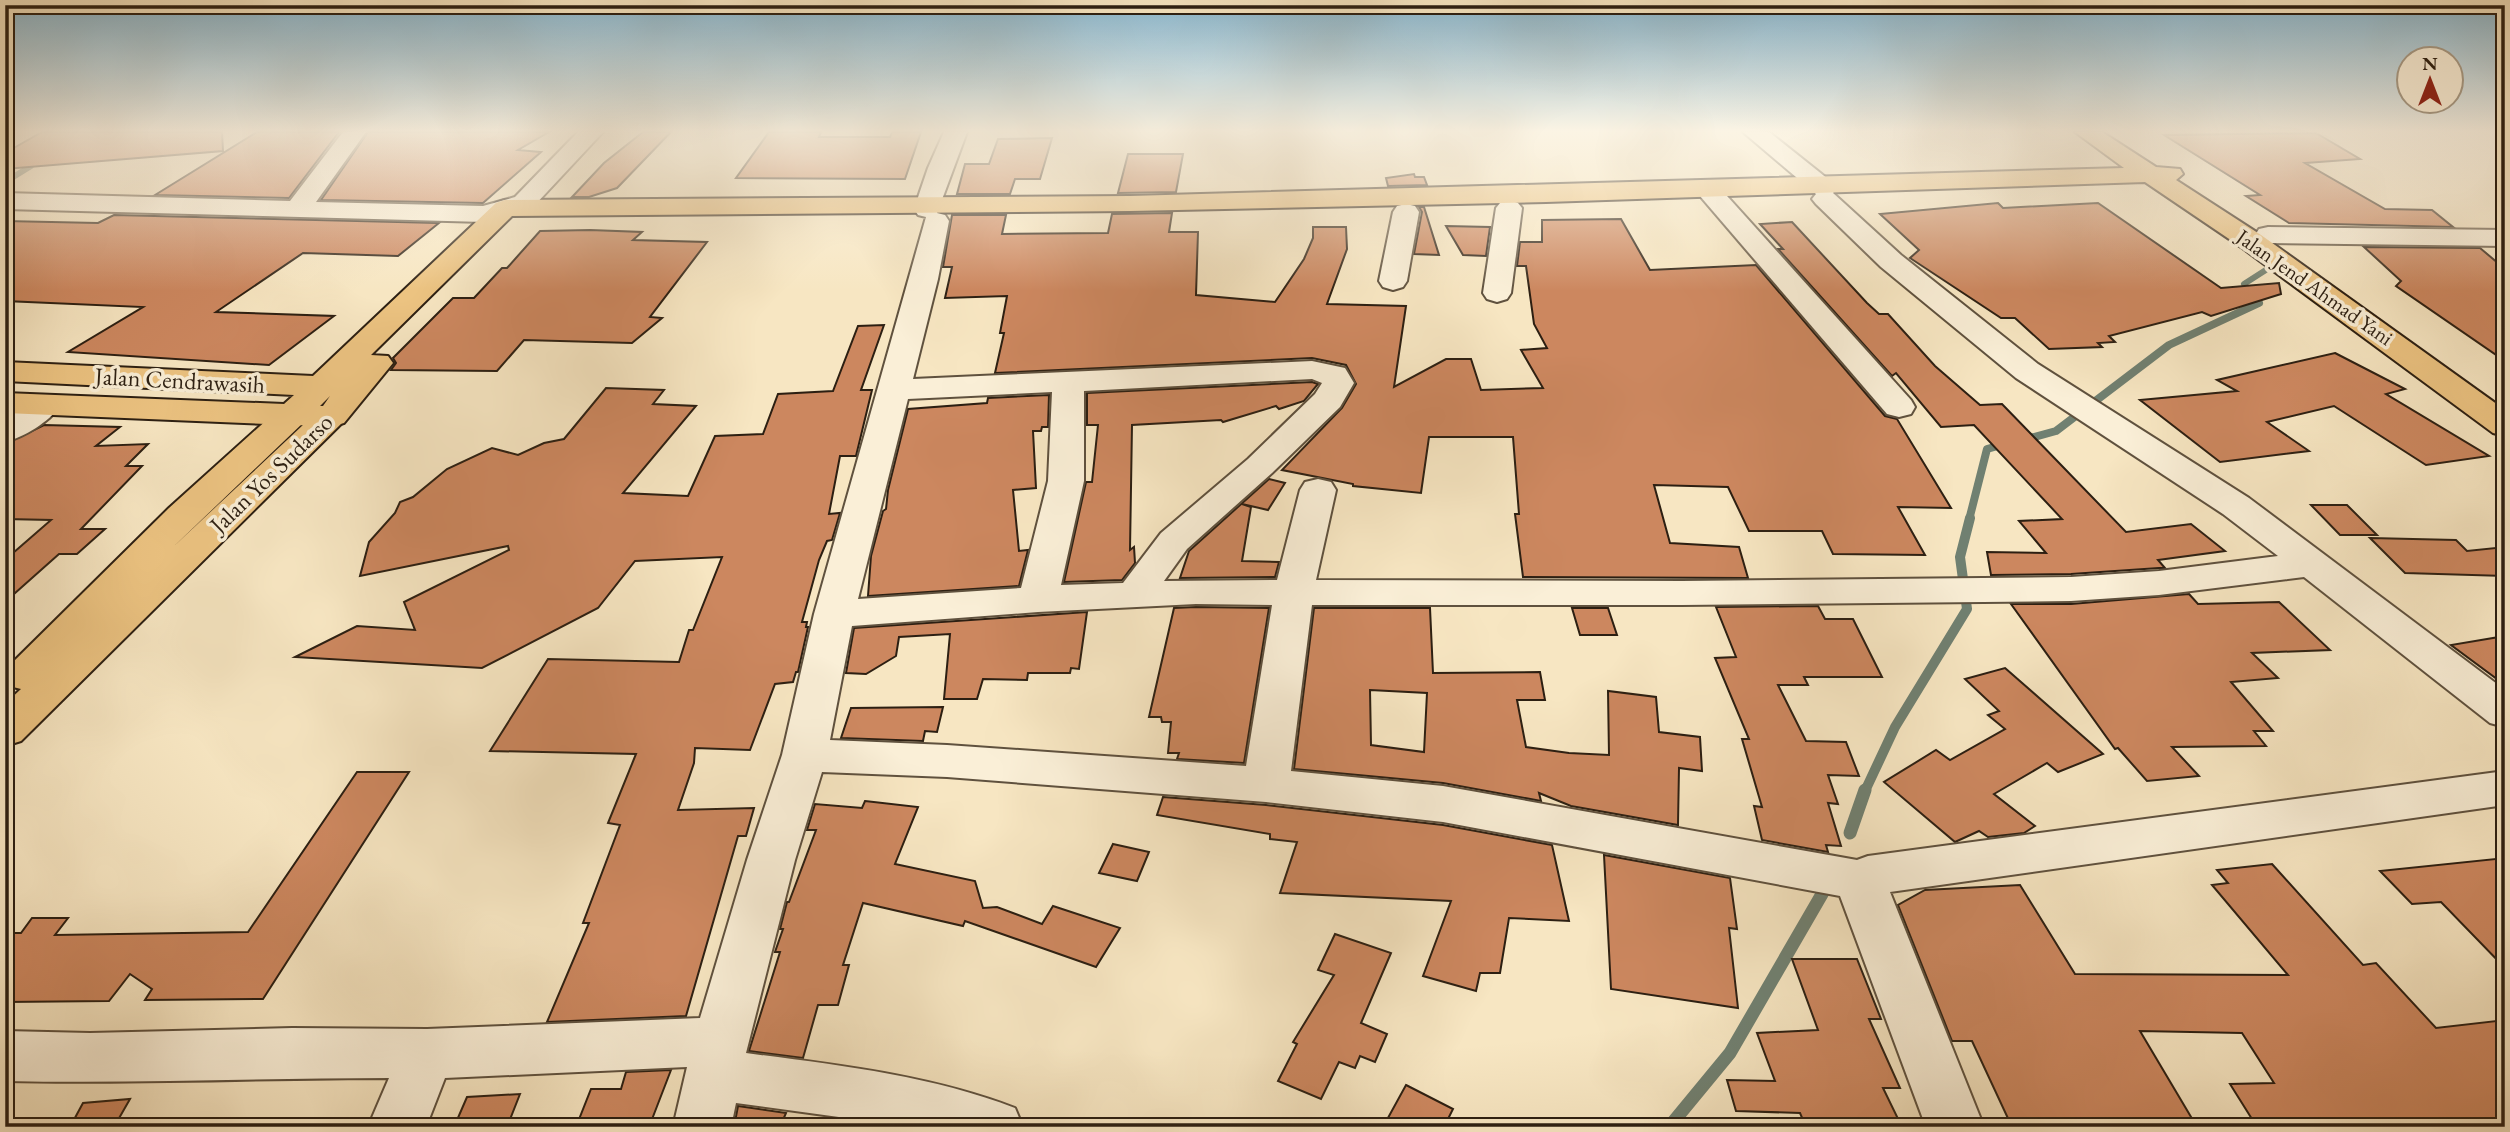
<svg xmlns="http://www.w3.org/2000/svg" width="2510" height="1132" font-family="'EB Garamond',serif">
<rect width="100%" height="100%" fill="#f7e6c2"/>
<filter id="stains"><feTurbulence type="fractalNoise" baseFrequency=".00286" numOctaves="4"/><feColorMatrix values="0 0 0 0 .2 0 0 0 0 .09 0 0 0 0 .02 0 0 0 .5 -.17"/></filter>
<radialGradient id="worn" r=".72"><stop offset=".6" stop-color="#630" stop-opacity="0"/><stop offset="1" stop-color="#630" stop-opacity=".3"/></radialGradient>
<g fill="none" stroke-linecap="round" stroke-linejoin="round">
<g stroke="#708071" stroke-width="6">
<path d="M5,182L31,166L36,158"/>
<path d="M2256,304L2259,303L2244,284L2272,266"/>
</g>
<g stroke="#708071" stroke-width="8">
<path d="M2023,440L2056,431L2169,345L2259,303"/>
<path d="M1969,520L1987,449L2005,444"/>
</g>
<path stroke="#708071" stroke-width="10" d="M1865,791L1895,727L1967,609L1960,557L1970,518"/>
<g stroke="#708071" stroke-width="13">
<path d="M1850,833L1865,790"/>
<path d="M1669,1127L1730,1053L1829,882"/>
</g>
</g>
<g fill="#cc875f" stroke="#2c1f12" stroke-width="2" fill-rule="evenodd">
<path d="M42,132H222L223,151L5,169V153Z"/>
<path d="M257,132H339L289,198L155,195Z"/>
<path d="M368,132H549L518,150L541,152L483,203L321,200Z"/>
<path d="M643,132H671L617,188L589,197H572L604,163Z"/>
<path d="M769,132H821L819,137H890L892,132H921L905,179L736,178Z"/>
<path d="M2316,133L2360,159L2305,163L2385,209L2432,210L2453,227L2289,223L2246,196L2260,195L2164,135Z"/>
<path d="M1052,138L1040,179H1015L1010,194H957L965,164H989L998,139Z"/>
<path d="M1128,154H1183L1176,192L1118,193Z"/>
<path d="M1414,174L1415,177H1424L1427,185L1388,186L1386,178Z"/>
<path d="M1998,203L2003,208L2098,203L2221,288L2279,283L2281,294L2211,316L2202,312L2109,336L2115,342L2098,343L2102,347L2049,349L2015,318H2001L1910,258L1919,250L1880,214Z"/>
<path d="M1419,207H1424L1439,255L1414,254L1422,212Z"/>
<path d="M1172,213L1169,232H1198L1196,295L1275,302L1304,259L1313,238V227H1346L1347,249L1327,304L1406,306L1394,387L1446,359H1471L1481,390L1543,388L1521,350L1547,348L1534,324L1526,266H1517L1520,242H1542V220L1621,219L1650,270L1756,265L1885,416L1897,419L1951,508L1898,507L1925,555L1833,554L1822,531H1749L1728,487L1654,485L1670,543L1739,547L1748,578L1523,577L1515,514H1519L1513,437H1429L1421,493L1353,486V484L1282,470L1342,408L1356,384L1346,365L1312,358L995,373L1004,333H1000L1007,296L945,298L952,267H943L952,215H1006L1002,234L1108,233L1112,214Z"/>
<path d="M114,215L439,223L398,256L303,253L216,312L334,316L269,365L68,352L143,307L5,301V221L98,223Z"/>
<path d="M1792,222L1867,303L1879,314H1888L1935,366L1980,405L2002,404L2126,532L2191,524L2225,551L2158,560L2165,568H2159L2071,574L1991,575L1987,552L2046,553L2019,521L2062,519L1974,425L1941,427L1896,373L1892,376L1778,249H1783L1760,224Z"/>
<path d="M1446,226L1490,227L1486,256L1463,255Z"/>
<path d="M590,230L642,232L633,240L707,242L650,317L662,318L632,343L524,340L497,371L391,370L396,363L393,358L453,298H474L502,268H507L540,231Z"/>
<path d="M2364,247L2480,248L2505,269V361L2396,286L2401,281Z"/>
<path d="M884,325L861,390H872L856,456H840L829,514L840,513L832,540L827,541L819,560L802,622H807L806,627H808L798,672H796L793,682L775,684L750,750L695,748L694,763L678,810L754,808L746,836H738L686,1016L547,1022L589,923H583L620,825L608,823L636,754L490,751L548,659L679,662L689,630H693L722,557L635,561L598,608L482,668L295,657L357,626L415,630L404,602L509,550L508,546L360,576L369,542L395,513L400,502L413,497L447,469L492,448L518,455L544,443L564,439L606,388L664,390L653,404L696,406L623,493L688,496L715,436L763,434L778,394L833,391L858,326Z"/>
<path d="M2335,353L2405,389L2386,394L2489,456L2426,465L2334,406L2267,422L2309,451L2220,462L2140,400L2237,391L2217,380Z"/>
<path d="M1312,382L1318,384L1304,401L1279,409L1276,406L1223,422L1221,420L1132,425L1130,550L1134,547L1135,563L1122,580L1064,582L1086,482H1092L1098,425H1087V393Z"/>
<path d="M1049,395L1048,427H1042L1041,431H1033L1036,488L1013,490L1019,551L1028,550L1019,586L868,596L871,556L883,511L886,509L888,490L908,409L987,403L988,398Z"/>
<path d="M44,425L120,427L96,446L148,444L126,466H142L81,529H105L77,554H59L5,602V560L51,520L5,519V444Z"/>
<path d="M1269,479L1285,483L1268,510L1242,504L1251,507L1242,561L1279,562L1275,577L1180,578L1189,551Z"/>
<path d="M2311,505H2347L2377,535H2340Z"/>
<path d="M2370,538L2456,540L2467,551L2505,547V576L2405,573Z"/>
<path d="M2189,594L2198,604L2279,602L2330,650L2252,653L2278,678L2231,682L2273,731H2254L2266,746L2172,747L2199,776L2147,781L2118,748L2115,749L2011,604H2071Z"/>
<path d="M1818,606L1825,619H1853L1882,677H1804L1808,685H1778L1806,741L1846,742L1859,776L1828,775L1838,804L1828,803L1841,846L1826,845L1828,852L1762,840L1754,806L1762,807L1742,739H1749L1715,658L1736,657L1716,607Z"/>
<path d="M1196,607L1269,608L1244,763L1177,759L1179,753H1168L1171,722H1162L1161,717H1149L1174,608Z"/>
<path d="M1314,608H1430L1433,673L1540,672L1545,700H1517L1526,747L1569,753L1609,755L1608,691L1656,697L1659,732L1700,737L1702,771L1679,768L1678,825L1571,806L1539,793L1541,801L1443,783L1294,769ZM1370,690L1427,693L1424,752L1371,745Z"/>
<path d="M1572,608H1608L1617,635H1580Z"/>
<path d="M1087,612L1079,669L1071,668L1070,673H1028L1027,680L983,679L977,699H944L950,634L899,637L896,656L866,674L846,673L854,628Z"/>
<path d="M2505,636V685L2451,645Z"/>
<path d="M2005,668L2103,754L2058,772L2047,763L1994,794L2035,826L2024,833L1988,837L1979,831L1955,842L1884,782L1936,750L1950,760L2005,729L1988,715L1999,711L1965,679Z"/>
<path d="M943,707L937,732L925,731L923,741L841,738L851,708Z"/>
<path d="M357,772H409L263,999L145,1000L152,989L130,974L109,1001L5,1002V933H21L32,918H68L55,935L248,932Z"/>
<path d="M1163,797L1266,805L1443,825L1552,845L1569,921L1509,918L1500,973H1480L1476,991L1423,976L1451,901L1280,893L1297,842L1270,839V834L1157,815Z"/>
<path d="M865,801L918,807L895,864L975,881L983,908L997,907L1042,924L1053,906L1120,928L1096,967L965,921L963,926L863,903L843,965H849L838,1005H818L803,1058L749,1051L780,952H775L783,929H780L787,902H789L816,830H807L815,804L862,808Z"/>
<path d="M1113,844L1149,852L1137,881L1099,873Z"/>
<path d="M1604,855L1730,878L1737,929L1729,928L1738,1008L1611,989Z"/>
<path d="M2505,858V968L2441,902L2412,904L2380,871Z"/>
<path d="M2272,864L2363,965L2376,963L2436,1028L2505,1020V1127H2257L2230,1084L2274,1083L2242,1033L2140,1031L2197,1127H2012L1972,1041H1952L1898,905L1925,890L2020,885L2075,974L2288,975L2212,885L2228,883L2217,870Z"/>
<path d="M1335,934L1391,953L1361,1023L1387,1034L1375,1062L1360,1056L1355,1068L1339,1062L1321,1099L1278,1081L1297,1044L1293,1042L1334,975L1318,970Z"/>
<path d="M1792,959H1857L1881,1019H1869L1900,1088H1883L1902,1127H1806L1800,1113L1736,1111L1727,1080L1775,1081L1757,1033L1818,1030Z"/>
<path d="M671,1070L649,1127H576L591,1089H621L626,1072Z"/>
<path d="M1406,1085L1453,1109L1444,1127H1383Z"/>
<path d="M520,1094L507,1127H454L467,1097Z"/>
<path d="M130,1099L114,1127H70L83,1103Z"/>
<path d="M738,1106L786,1113L780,1127H734Z"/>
</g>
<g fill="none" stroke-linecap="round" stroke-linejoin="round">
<defs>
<g id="minor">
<path d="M343,132H366L316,202L483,206L515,197L578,132H603L533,207L484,222L5,209V193L290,201Z"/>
<path d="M944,132H967L937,213L945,215L949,221L938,279L913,379L1312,361L1345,368L1354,383L1340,407L1272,473L1187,549L1164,581L1277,580L1300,490L1305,482L1318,479L1331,482L1336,490L1316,580L1682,581L2071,577L2159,571L2278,556L2223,514L2016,378L1881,267L1816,204L1812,199L1816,194L1743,132H1769L1833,183L1837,188L1833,193L1901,255L2038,364L2249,498L2505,690V727L2490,723L2304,577L2159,595L2071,601L1682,605H1312L1291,771L1443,786L1857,860L1868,856L2505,771V805L1890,892L1984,1127H1926L1840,896L1443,822L1266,802L947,777L822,772L795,860L746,1053C836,1065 929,1075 1015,1108L1023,1127H890L868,1121L736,1103L731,1127H673L687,1067L445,1078L426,1127H368L389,1078C261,1078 133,1084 5,1081V1031L90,1033L292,1028L427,1029L700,1018L747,860L782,755L814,614L926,217L918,215L914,209L928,168ZM1312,379L1322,383L1315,394L1248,459L1161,533L1123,583L1061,585L1084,481V391ZM1052,392L1048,481L1021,588L858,599L908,399ZM1196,604L1272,605L1246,766L947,745L830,740L852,626L1038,612Z"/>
<path d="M1709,183L1718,186L1911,400L1915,407L1911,414L1899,417L1887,414L1700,196L1696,191L1700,186Z"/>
<path d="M1509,200L1518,203L1522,208L1511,293L1507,299L1497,302L1487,299L1483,293L1496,208L1500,203Z"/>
<path d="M1406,204L1415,206L1419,212L1407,281L1403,287L1393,290L1383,287L1379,281L1393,212L1397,206Z"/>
<path d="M2268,227L2505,230V246L2268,243L2259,241L2255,235L2259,229Z"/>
<path d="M44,396L56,399L60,406C49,422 24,437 5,442V417L32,399Z"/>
</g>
<path id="major" d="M2075,132H2102L2156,167L2180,169L2183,174L2176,180L2261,235L2505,410V436L2493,433L2241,247L2145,182L1546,202L1130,211L512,216L371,355L388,356L393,363L344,423L332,426L292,425L5,413V393L284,404L294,395L5,381V362L313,376L496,203L505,200L1130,196L2124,168ZM330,396L323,406H320Z"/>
<path id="highway" d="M292,405L304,408L309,415L304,422L171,549L320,409L332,406L344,409L349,416L21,741L5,746V704L21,689L9,686L5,680L9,666L169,508L280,408Z"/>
</defs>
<use href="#minor" stroke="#5f513e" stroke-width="4"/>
<use href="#major" stroke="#2c1f12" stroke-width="4"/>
<use href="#highway" stroke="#2c1f12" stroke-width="4"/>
<use href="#minor" fill="#faefd7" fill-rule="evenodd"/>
<use href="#major" fill="#ecc381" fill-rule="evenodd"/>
<use href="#highway" fill="#ecc381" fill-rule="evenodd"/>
</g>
<linearGradient id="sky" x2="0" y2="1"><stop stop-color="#8ab9d2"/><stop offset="0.45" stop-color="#fbf4e4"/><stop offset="1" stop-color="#fbf4e4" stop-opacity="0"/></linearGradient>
<rect width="2510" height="291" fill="url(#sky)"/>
<g text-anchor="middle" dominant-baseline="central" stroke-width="7" stroke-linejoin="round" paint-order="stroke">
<g font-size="21" fill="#2c1f12" stroke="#faefd7">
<text transform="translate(2315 287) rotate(35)">Jalan Jend Ahmad Yani</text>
</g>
<g font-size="24" fill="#2c1f12" stroke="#faefd7">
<text transform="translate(180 380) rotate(3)">Jalan Cendrawasih</text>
<text transform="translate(271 473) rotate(-44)">Jalan Yos Sudarso</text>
</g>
</g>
<rect width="2510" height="1132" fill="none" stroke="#f7e6c2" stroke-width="28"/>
<rect x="7" y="7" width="2496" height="1118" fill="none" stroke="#2c1f12" stroke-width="3.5"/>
<rect x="14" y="14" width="2482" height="1104" fill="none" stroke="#2c1f12" stroke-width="2"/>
<g transform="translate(2430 80)"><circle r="33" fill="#faefd7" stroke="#a89c88" stroke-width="2"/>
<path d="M0-5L12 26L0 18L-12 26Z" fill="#8f2418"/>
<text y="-10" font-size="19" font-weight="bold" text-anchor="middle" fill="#2c1f12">N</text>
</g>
<rect width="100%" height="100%" filter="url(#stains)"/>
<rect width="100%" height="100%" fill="url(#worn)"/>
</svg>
